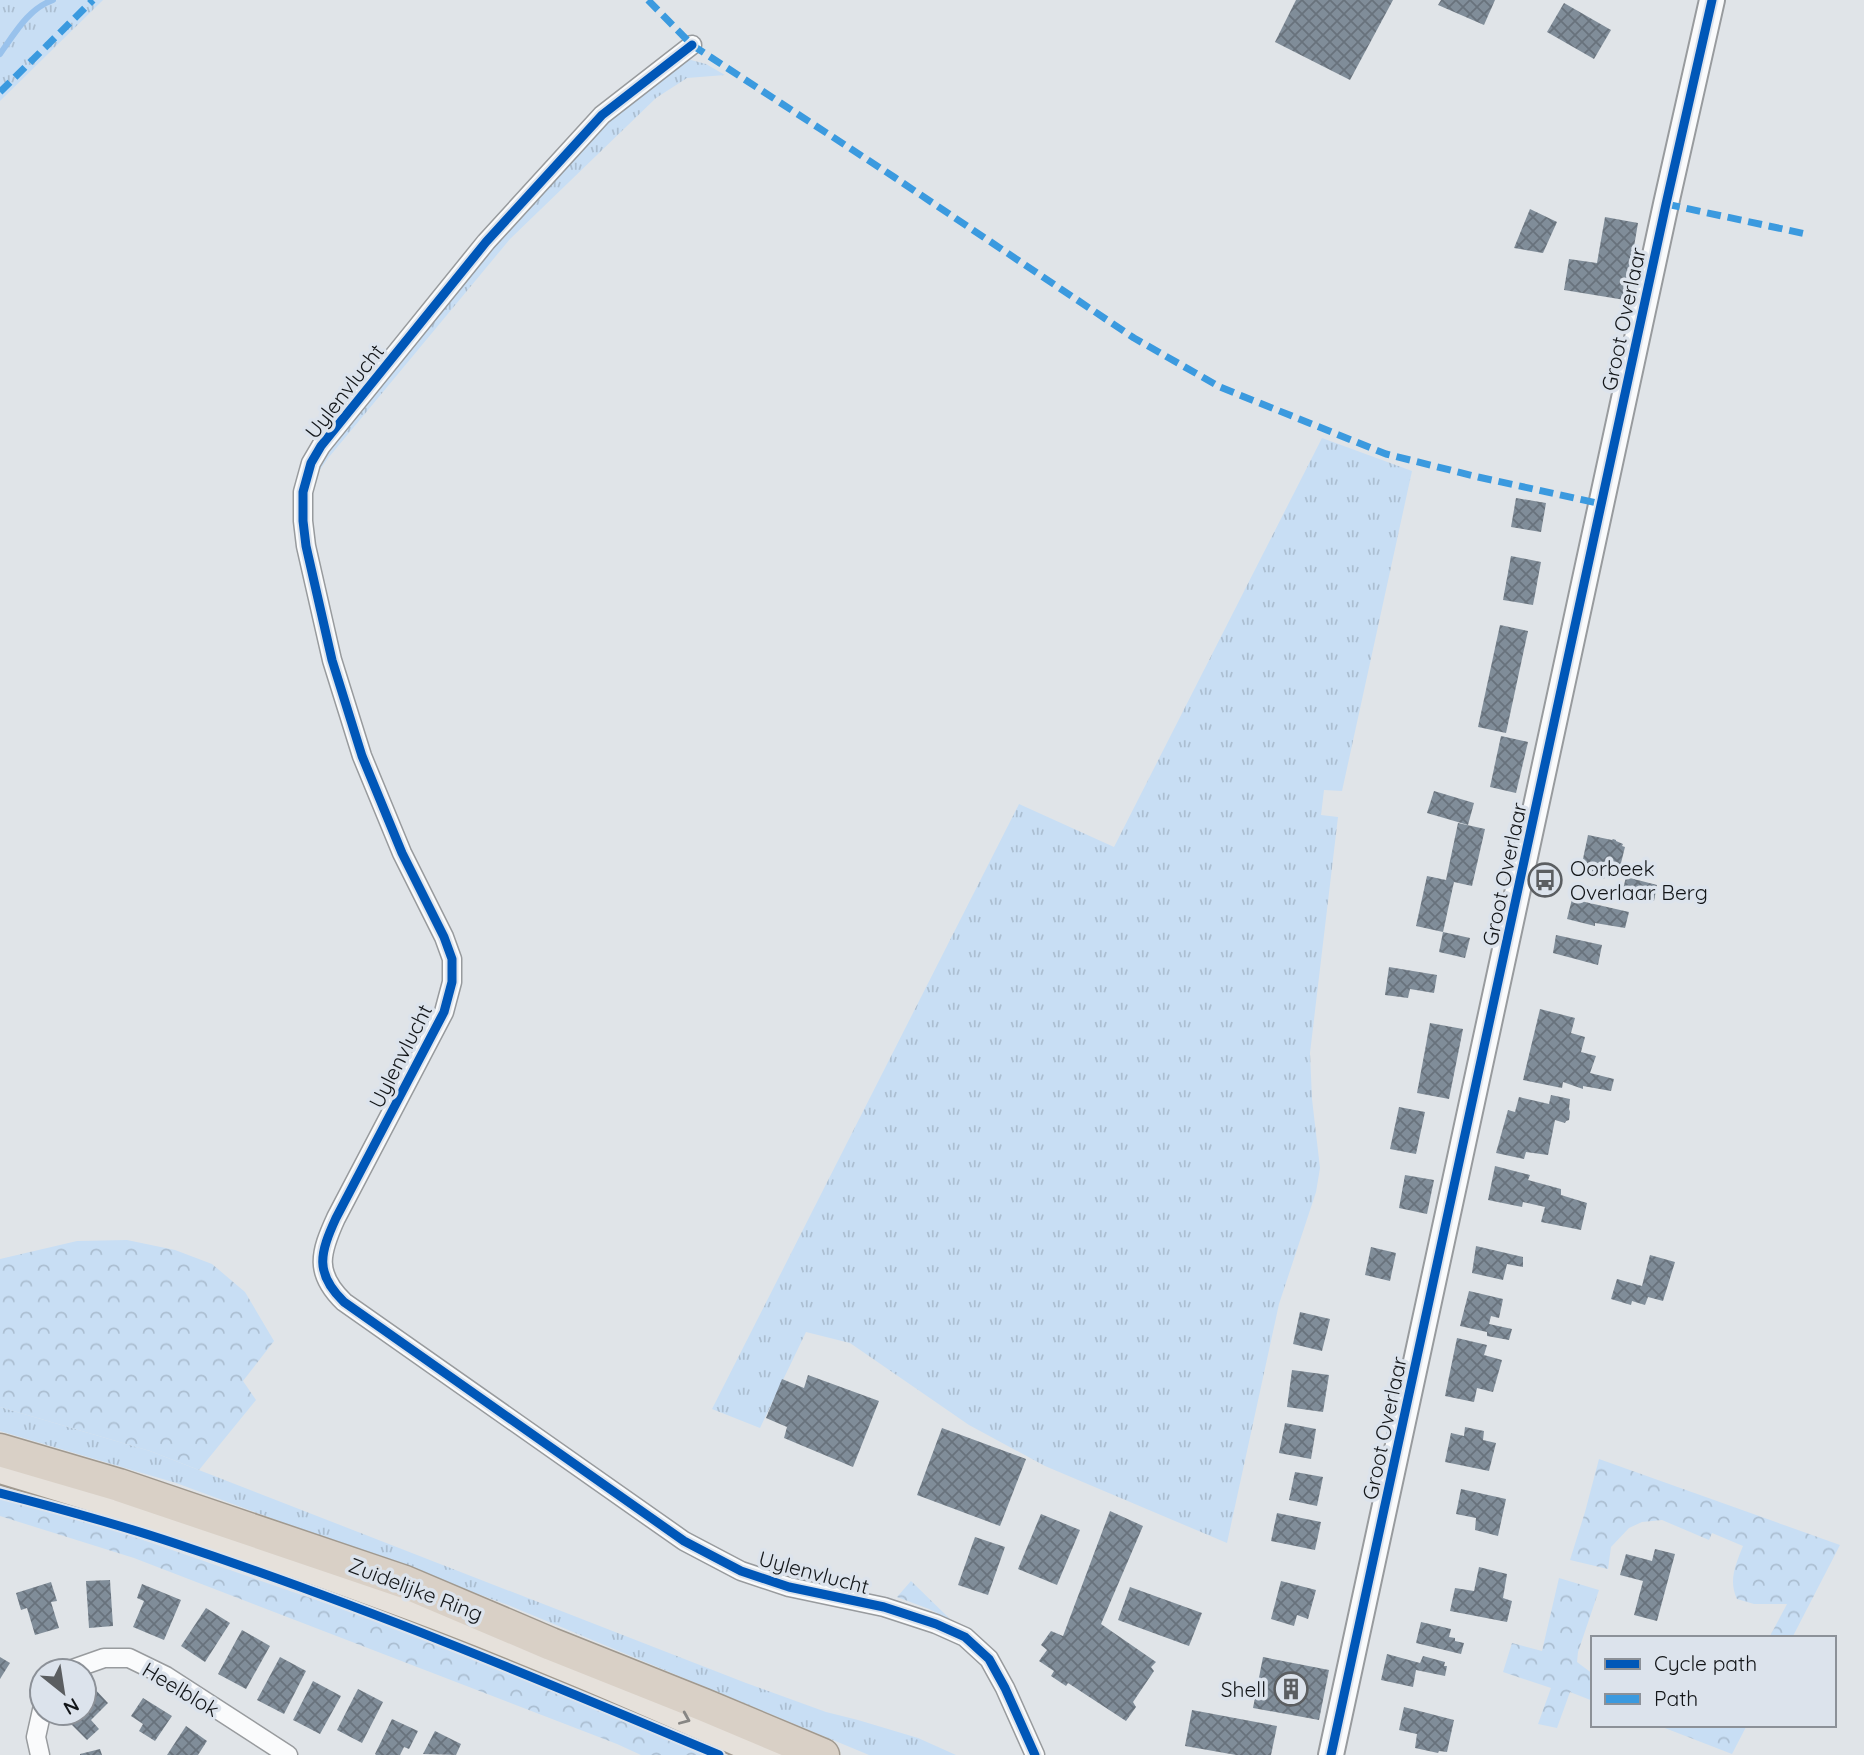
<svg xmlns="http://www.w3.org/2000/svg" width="1864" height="1755" font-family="Quicksand,sans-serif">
<defs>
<pattern id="grass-tufts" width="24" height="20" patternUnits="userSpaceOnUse" patternTransform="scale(1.75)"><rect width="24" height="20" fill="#c8def4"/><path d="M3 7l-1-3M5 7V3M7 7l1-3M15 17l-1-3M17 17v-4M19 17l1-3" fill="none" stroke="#abbed1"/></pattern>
<pattern id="forest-crowns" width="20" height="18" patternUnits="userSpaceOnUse" patternTransform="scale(1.75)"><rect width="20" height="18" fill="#c8def4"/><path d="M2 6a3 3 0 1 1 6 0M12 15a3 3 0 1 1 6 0" fill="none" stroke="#abbed1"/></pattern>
<pattern id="building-cross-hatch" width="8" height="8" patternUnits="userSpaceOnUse" patternTransform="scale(1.75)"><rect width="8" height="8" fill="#808d99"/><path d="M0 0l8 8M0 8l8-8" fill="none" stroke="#68727c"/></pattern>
</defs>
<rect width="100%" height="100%" fill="#e0e4e8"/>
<g fill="url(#grass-tufts)">
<path d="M0,0H103L0,101Z"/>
<path d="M691,60L706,64L725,75L687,78L656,98L510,239L329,457L312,481L318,457L480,256L606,118L676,64Z"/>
<path d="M1322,438L1412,471L1342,791L1324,790L1321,815L1338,817L1310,1053L1312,1099L1320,1168L1316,1192L1279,1304L1227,1543L1045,1466L969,1425L850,1343L806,1332L760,1428L712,1409L1019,804L1114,847Z"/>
<path d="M0,1407L150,1451L746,1683L826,1712L858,1720L918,1738L956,1755H869L508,1605L176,1483L0,1431Z"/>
</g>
<g fill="url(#forest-crowns)">
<path d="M127,1240L175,1250L212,1264L245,1292L274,1341L243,1381L256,1400L199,1470L150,1451L0,1407V1259L77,1241Z"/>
<path d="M1599,1459L1840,1545L1792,1638H1769L1787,1604H1754L1737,1599C1728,1580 1736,1564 1743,1546L1712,1533L1709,1540L1662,1520L1642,1522L1629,1528L1611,1547L1608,1569L1570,1560L1585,1512Z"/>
<path d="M0,1498L120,1532L354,1613L543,1687L703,1755H641L617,1744L134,1558L0,1516Z"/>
<path d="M1559,1578L1599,1590L1578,1652L1577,1662L1593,1674V1701L1570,1692L1557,1728L1538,1724L1551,1688L1503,1672L1512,1643L1542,1651Z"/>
<path d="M911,1581L951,1620L929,1609L897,1597Z"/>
<path d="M1657,1725H1747L1732,1754Z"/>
</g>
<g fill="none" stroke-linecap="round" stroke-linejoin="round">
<path stroke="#99c2ec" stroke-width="6" d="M0,54C15,33 28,9 53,0"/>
</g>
<g fill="url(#building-cross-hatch)">
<path d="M1296,0H1393L1350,80L1275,42Z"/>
<path d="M1441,0H1495L1484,25L1438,5Z"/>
<path d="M1564,3L1611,30L1594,59L1547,32Z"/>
<path d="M1530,209L1557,222L1543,253L1514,248Z"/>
<path d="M1605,217L1638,223L1625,300L1564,290L1569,259L1597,263Z"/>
<path d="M1516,498L1546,503L1541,532L1511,527Z"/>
<path d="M1511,556L1541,562L1533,605L1503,600Z"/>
<path d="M1500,625L1528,631L1506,733L1478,727Z"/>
<path d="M1501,736L1528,742L1516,793L1490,787Z"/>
<path d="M1434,791L1474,803L1468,825L1427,813Z"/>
<path d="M1458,823L1485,829L1472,886L1454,882L1443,932L1470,938L1465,958L1439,952L1443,932L1416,926L1427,876L1446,880Z"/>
<path d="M1588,835L1612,840L1613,839L1616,840V841L1623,844L1622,846L1625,847L1620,867L1608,864L1604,879L1580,873Z"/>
<path d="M1626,877L1657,885L1654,901L1622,893Z"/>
<path d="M1572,899L1629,912L1625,928L1595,923V926L1567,919Z"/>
<path d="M1556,935L1602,945L1598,965L1553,953Z"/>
<path d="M1389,967L1437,975L1434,993L1410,989L1408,998L1385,995Z"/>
<path d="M1540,1009L1575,1018L1571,1033L1585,1037L1581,1052L1596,1056L1590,1073L1614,1079L1611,1091L1583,1086V1089L1563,1082L1562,1088L1523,1080Z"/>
<path d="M1430,1023L1463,1029L1449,1099L1417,1093Z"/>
<path d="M1551,1095L1570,1099L1569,1109L1570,1112L1569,1120L1566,1121L1565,1123L1555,1120L1548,1155L1526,1152L1524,1159L1496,1153L1508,1110L1515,1112L1519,1097L1549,1104Z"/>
<path d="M1399,1107L1425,1112L1416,1154L1390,1149Z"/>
<path d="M1495,1166L1530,1175L1528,1180L1561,1189V1195L1587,1203L1581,1230L1541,1222L1545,1207L1523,1202L1522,1207L1488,1200Z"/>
<path d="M1405,1175L1434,1180L1427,1214L1399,1208Z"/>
<path d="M1476,1246L1523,1257V1267L1507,1264L1503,1280L1472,1273Z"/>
<path d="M1371,1247L1396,1253L1390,1281L1365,1275Z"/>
<path d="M1650,1255L1675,1262L1663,1301L1648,1297L1645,1305L1632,1301L1631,1305L1611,1299L1617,1279L1642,1286Z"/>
<path d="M1469,1291L1503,1299L1499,1318L1491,1316L1489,1324L1512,1329L1509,1340L1487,1336V1332L1460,1326Z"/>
<path d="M1300,1312L1330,1319L1322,1351L1293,1344Z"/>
<path d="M1457,1338L1487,1345L1484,1355L1502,1360L1493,1392L1477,1388L1474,1402L1445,1396Z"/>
<path d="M1292,1370L1329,1375L1323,1412L1287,1407Z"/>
<path d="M808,1375L879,1401L853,1467L784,1438L787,1427L766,1418L782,1379L804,1388Z"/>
<path d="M1285,1423L1316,1429L1311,1459L1279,1453Z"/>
<path d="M1465,1427L1484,1431L1483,1440L1496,1443L1489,1471L1445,1462L1451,1433L1464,1436Z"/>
<path d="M942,1428L1026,1459L1000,1526L917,1495Z"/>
<path d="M1295,1472L1323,1477L1317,1506L1289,1500Z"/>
<path d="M1461,1489L1506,1499L1498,1536L1475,1530L1476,1518L1456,1514Z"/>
<path d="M1110,1511L1143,1526L1101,1624L1156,1662L1151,1667L1154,1671L1133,1702L1136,1707L1126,1721L1068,1683L1066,1686L1051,1676L1054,1671L1039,1661L1047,1650L1041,1645L1051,1631L1063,1636Z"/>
<path d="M1277,1513L1321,1522L1315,1550L1271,1541Z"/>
<path d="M1041,1514L1080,1530L1057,1585L1018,1569Z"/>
<path d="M975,1537L1005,1547L988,1595L958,1585Z"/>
<path d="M1655,1549L1675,1554L1657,1621L1634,1615L1643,1581L1620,1575L1626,1554L1652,1561Z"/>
<path d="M1479,1567L1507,1574L1503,1598L1512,1601L1507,1622L1450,1611L1455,1588L1474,1591Z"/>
<path d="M110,1580L113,1626L89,1628L86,1581Z"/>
<path d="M1281,1581L1316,1590L1308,1619L1297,1615L1294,1626L1271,1619Z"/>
<path d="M51,1582L57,1601L51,1602L59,1628L35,1635L27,1608L21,1610L16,1593Z"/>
<path d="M142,1584L181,1600L164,1640L133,1627L144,1601L137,1598Z"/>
<path d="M1130,1587L1202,1613L1189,1646L1118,1620Z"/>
<path d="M206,1608L230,1623L205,1662L181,1646Z"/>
<path d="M1421,1622L1451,1629L1449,1637L1455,1638V1641L1464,1643L1461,1654L1416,1643Z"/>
<path d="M242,1630L270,1646L246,1689L218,1674Z"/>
<path d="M1387,1654L1420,1663L1423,1656L1445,1662L1444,1666H1447L1445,1676L1416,1670L1413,1687L1381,1680Z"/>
<path d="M0,1657L10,1663L0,1679Z"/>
<path d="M280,1657L306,1671L284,1714L257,1700Z"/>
<path d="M1263,1657L1329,1670L1319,1720L1253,1708Z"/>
<path d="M313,1681L341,1696L320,1734L293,1720Z"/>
<path d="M92,1686L108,1703L91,1720L99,1729L87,1740L62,1715L65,1713H84V1694Z"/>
<path d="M358,1689L383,1702L362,1743L337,1730Z"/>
<path d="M143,1698L172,1716L155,1741L139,1731L143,1724L131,1716Z"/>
<path d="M1404,1707L1454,1720L1447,1752L1439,1751L1438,1753L1415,1748L1417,1734L1399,1730Z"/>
<path d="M1192,1710L1277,1726L1271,1755H1236L1185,1746Z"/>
<path d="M392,1719L418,1731L409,1749L404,1747L400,1755H376L375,1754Z"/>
<path d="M186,1726L207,1741L198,1755H167Z"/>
<path d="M435,1731L461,1744L456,1755L423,1754Z"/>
<path d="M100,1749L102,1755H80V1754Z"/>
</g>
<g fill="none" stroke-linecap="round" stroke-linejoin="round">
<defs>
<g id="street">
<path d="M692,45L602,115L486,242L321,446L311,463L303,492V521L306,546L332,660L362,756L402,853L444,937L452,959V982L444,1012L336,1218C320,1253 314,1273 344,1302L684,1541L741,1571L789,1587L884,1607L936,1624L965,1637L989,1659L1005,1688L1035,1755"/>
<path d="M67,1671L104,1658H129L166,1676L288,1755"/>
<path d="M40,1755L36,1737L42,1710"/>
</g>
<path id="secondary" d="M1331,1755L1666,204L1712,0"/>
<path id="primary" d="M0,1469C130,1508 259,1549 387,1597C516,1644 642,1699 768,1755"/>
<path id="highway" d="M0,1450L119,1485L405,1582L551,1644L704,1705L823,1755"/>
</defs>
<use href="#street" stroke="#989b9e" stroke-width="21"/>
<use href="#secondary" stroke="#989b9e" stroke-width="28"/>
<use href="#primary" stroke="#a0998f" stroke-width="32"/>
<use href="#highway" stroke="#a0998f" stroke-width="35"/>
<use href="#street" stroke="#fafbfc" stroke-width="18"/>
<use href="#secondary" stroke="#fafbfc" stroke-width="24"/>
<use href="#primary" stroke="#e6e1db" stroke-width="28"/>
<use href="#highway" stroke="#d9d0c6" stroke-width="32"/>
<g stroke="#3b9adf" stroke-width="7" stroke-dasharray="14 7" stroke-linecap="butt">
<path d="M648,0L692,45L894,177L1134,338L1220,387L1386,454L1478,477L1602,504"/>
<path d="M0,92L93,0"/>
<path d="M1666,204L1806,234"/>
</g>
<defs>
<g id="cycleway">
<path d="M692,45L602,115L486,242L321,446L311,463L303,492V521L306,546L332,660L362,756L402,853L444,937L452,959V982L444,1012L336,1218C320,1253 314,1273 344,1302L684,1541L741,1571L789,1587L884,1607L936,1624L965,1637L989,1659L1005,1688L1035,1755"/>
<path d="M0,1493C58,1508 117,1524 174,1543C359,1604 539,1679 719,1755"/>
<path d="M1331,1755L1666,204L1712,0"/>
</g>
</defs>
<use href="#cycleway" stroke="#dce3ec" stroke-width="13"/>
<use href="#cycleway" stroke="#0057b8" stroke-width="9"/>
</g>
<defs><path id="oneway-chevron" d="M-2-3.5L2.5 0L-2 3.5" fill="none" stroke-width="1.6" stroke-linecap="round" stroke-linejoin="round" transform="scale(1.75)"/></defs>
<use stroke="#878684" href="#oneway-chevron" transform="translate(685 1719) rotate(23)"/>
<defs>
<symbol id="bus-ring" viewBox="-11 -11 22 22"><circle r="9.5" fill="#dce3ec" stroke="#5b5e61" stroke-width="1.5"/><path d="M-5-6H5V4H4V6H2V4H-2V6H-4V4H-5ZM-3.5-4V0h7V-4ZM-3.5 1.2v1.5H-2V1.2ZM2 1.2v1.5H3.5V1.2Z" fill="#5b5e61"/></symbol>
<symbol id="building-ring" viewBox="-11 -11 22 22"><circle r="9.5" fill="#dce3ec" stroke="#5b5e61" stroke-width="1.5"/><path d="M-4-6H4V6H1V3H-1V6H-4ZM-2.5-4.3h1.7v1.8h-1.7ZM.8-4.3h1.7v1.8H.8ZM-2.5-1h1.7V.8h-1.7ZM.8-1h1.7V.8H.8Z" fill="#5b5e61"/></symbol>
</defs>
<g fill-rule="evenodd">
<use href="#bus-ring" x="1526" y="861" width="38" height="38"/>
<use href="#building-ring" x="1272" y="1670" width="38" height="38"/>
</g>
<g text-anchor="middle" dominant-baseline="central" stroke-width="7" stroke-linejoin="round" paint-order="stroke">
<g font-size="21" fill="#131619" stroke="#dce3ec">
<text transform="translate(1623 319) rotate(-78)">Groot Overlaar</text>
<text transform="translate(344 391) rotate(-52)">Uylenvlucht</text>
<text transform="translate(1504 874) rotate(-78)">Groot Overlaar</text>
<text transform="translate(400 1056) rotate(-63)">Uylenvlucht</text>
<text transform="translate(1384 1428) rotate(-78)">Groot Overlaar</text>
<text transform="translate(814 1572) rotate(15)">Uylenvlucht</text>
<text transform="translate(416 1589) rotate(21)">Zuidelijke Ring</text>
<text transform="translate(181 1689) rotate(31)">Heelblok</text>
</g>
<g font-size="21" fill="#131619" stroke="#dce3ec" text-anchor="start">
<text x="1570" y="868">Oorbeek<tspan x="1570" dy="24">Overlaar Berg</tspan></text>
<text x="1266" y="1689" text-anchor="end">Shell</text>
</g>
</g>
<rect x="1591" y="1636" width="245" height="91" fill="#dce3ec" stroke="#8c9198" stroke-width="2"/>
<rect x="1605" y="1659" width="35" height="10" fill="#0057b8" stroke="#8c9198" stroke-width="2"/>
<text x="1654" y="1671" font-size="21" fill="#131619">Cycle path</text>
<rect x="1605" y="1694" width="35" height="10" fill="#3b9adf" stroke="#8c9198" stroke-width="2"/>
<text x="1654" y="1706" font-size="21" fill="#131619">Path</text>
<g transform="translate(63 1692) rotate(150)"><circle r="33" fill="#dce3ec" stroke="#8c9198" stroke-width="2"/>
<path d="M0-5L12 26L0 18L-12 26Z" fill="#5b5e61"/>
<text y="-10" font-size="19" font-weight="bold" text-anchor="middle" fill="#131619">N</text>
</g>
</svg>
